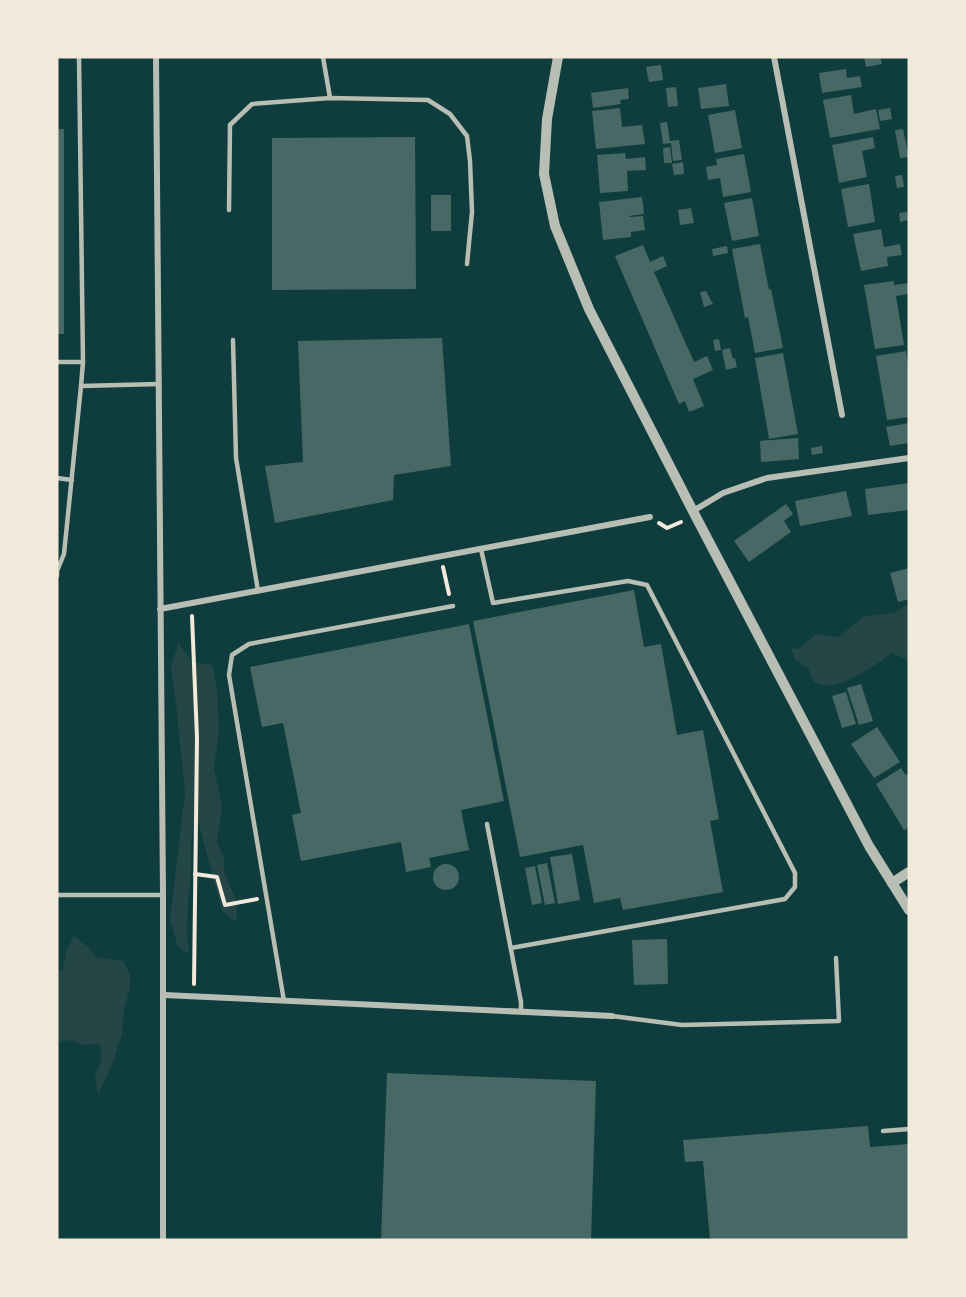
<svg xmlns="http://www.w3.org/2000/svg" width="966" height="1297" font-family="'Asap Condensed',sans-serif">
<rect width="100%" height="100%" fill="#0f3d3e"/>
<g fill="#244646">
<path d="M905,605L909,606V661L892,653C877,664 842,689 823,685C820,684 817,683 814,682L808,668L795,660L791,648L799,649L816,634L839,637L864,616L895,613Z"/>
<path d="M178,644L193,662L212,665L217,689L219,732L214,768L222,807L217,842L224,858V872L237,903L236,922L222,911L195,809L191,846V875L188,903L187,935L189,954L178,947L170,920L185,793L175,695L171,668Z"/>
<path d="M74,936L88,947L96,957L123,961L130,974V989L124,1009L122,1034L111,1068L98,1093L95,1076L102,1059L100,1044L84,1045L69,1040L57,1043V971L63,970L66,952Z"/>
</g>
<g fill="#486865">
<path d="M864,57H880L882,64L866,67Z"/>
<path d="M661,65L663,80L649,82L646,67Z"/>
<path d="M846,69L847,78L860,76L862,87L822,93L819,73Z"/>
<path d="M726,84L729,106L701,109L698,88Z"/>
<path d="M676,87L678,106L668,107L666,88Z"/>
<path d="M628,88L629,99L620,100L621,104L593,108L591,93Z"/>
<path d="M851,95L854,114L876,109L880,129L830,138L823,100Z"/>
<path d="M620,108L622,127L642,125L645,144L596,149L592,111Z"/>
<path d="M890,108L892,119L880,121L878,110Z"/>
<path d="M735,110L742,148L715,153L708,115Z"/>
<path d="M667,122L670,141L679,140L682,160L673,161L671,143L663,144L660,123Z"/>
<rect x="57" y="129" width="7" height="205"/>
<path d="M903,129L909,157L900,158L895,130Z"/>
<path d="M415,137L416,289L272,290V138Z"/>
<path d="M873,137L875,148L862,151L867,177L839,183L832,145Z"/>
<path d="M670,147L672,163H664L663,148Z"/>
<path d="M625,153L626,159L645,157L646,170L627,171L628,191L600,193L597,155Z"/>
<path d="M744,154L751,192L723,197L720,178L708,180L706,167L717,165L716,159Z"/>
<path d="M683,162L684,174L674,175L672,164Z"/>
<path d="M902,175L904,187L897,188L895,176Z"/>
<path d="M869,184L875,222L848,227L841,189Z"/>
<rect x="431" y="195" width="20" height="36"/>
<path d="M642,197L644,214L629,216V217L643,216L645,230L631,232V237L603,240L599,202Z"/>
<path d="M752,198L759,236L732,241L724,203Z"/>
<path d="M691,208L694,223L680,225L678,210Z"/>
<path d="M907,212L908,220L900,222L899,213Z"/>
<path d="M881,229L884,247L900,244L902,255L887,257L888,266L861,271L853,234Z"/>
<path d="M760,244L769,290L771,289L783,348L755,353L748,317L745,318L732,249Z"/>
<path d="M643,245L650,262L663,256L667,266L654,272L694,362L707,356L713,370L693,379L704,406L689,412L685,401L679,404L615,256Z"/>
<path d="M727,246L728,253L713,256L712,249Z"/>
<path d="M894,281V285L909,283V294L896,296L904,345L875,349L864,285Z"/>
<path d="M706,291L713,304L704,307L700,292Z"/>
<path d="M442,338L451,466L394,475L393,500L275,523L265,466L303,462L298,341Z"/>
<path d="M719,339L721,350L715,351L713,340Z"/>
<path d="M730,348L733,359L735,358L737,367L726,370L722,350Z"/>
<path d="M906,351L909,373V417L887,420L876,356Z"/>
<path d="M783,353L798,434L769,439L755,358Z"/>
<path d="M909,423V443L890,446L886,427Z"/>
<path d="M798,438L799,459L761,462L760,441Z"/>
<path d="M822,446L823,453L812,455L811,448Z"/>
<path d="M909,483V510L868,515L865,489Z"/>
<path d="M846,491L852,516L800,526L795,501Z"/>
<path d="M786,504L793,514L784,521L791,532L749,562L734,541Z"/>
<path d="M909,568V599L898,602L890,573Z"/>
<path d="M634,590L644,647L661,644L677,735L703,730L719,819L710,821L723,892L623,910L620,898L594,903L583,845L520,857L473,621Z"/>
<path d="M469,624L504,801L461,810L469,850L429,858L431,867L406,872L401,842L301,861L292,815L301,813L283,723L262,727L250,667Z"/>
<path d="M861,684L873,721L859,725L847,688Z"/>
<path d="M846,692L856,724L842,728L832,696Z"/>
<path d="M877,727L900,762L874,778L851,744Z"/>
<path d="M901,768L906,775L909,773V827L904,830L876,784Z"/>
<path d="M572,854L580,900L558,904L550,857Z"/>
<path d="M547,863L555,903L545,905L537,865Z"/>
<circle cx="446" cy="877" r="13"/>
<path d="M535,866L542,903L532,905L525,868Z"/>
<path d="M667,939L668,984L634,985L632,940Z"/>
<path d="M387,1073L596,1081L591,1240H381Z"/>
<path d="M868,1126L870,1147L909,1144V1240H710L703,1161L685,1162L683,1140Z"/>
</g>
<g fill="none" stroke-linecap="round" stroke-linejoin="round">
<g stroke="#f1e9da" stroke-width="4">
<path d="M659,523L667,528L681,522"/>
<path d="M443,567L449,594"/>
<path d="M192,616L197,738L194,984"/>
<path d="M195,874L217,877L225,905L257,899"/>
</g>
<g stroke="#b8beb3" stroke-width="4.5">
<path d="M79,57L83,362"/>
<path d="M323,57L330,98"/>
<path d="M229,210L230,125L252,104L330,98L428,100L450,114L467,136L470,161L472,212L467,264"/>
<path d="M233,340L236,458L258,591"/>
<path d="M57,362H83L81,386L159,384"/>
<path d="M57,478L72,480"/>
<path d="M481,549L493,603L628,581L647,585L795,873V887L785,899L511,948"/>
<path d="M57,576V571L64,554L81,386"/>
<path d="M487,824L521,1002V1012"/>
<path d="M57,895H163"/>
<path d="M284,1001L229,675L232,655L249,644L453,606"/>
<path d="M612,1016L682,1025L839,1021L836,958"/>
<path d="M883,1131L909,1129"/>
</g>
<g stroke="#b8beb3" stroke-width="6">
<path d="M156,57L163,895V1240"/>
<path d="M774,57L842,415"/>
<path d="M693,511L723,493L767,478L909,458"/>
<path d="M160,609L650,517"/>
<path d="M164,995L612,1016"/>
</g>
<g stroke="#b8beb3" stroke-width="10">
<path d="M558,57L547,119L544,174L555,226L589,309L696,517L869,846L909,910"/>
<path d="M892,883L909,872"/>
</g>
</g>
<rect width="966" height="1297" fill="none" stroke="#f1e9da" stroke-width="117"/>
</svg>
